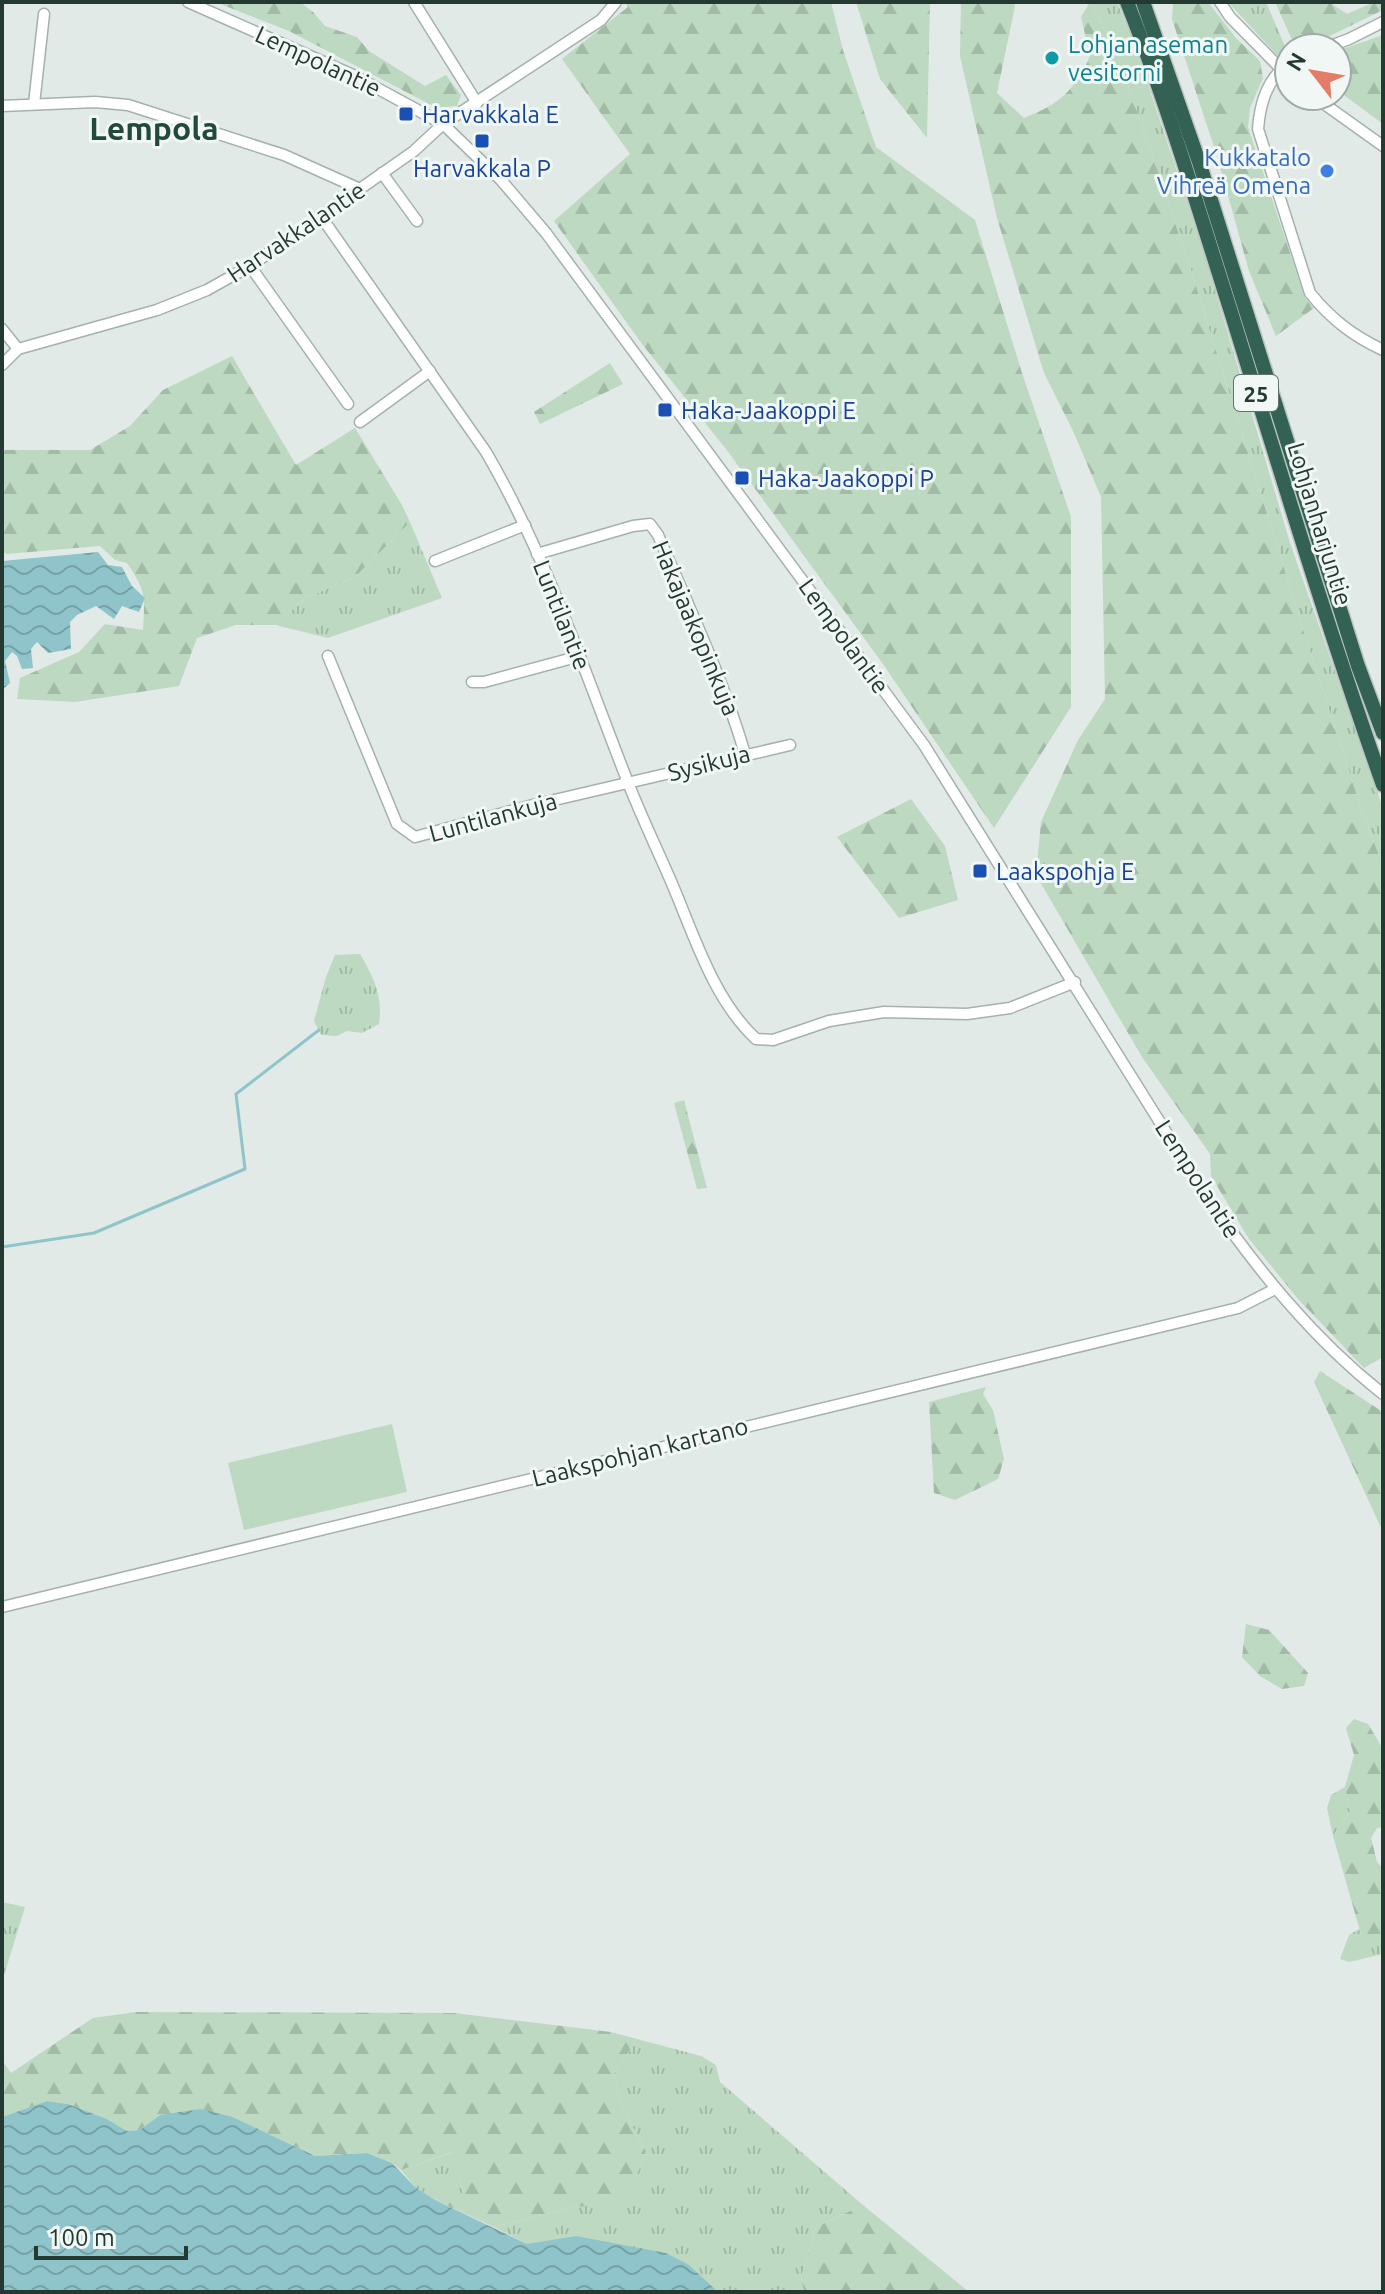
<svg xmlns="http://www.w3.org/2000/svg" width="1385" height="2294" font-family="Ubuntu,sans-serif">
<defs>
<pattern id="grass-tufts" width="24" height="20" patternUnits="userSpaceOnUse" patternTransform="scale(2)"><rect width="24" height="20" fill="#bdd9c2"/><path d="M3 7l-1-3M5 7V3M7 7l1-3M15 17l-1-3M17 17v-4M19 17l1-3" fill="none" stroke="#a2bba7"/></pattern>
<pattern id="forest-firs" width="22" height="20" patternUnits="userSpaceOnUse" patternTransform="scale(2)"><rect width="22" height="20" fill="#bdd9c2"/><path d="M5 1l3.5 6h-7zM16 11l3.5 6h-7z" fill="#a2bba7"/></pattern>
<pattern id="water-waves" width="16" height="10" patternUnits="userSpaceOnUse" patternTransform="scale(2)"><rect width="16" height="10" fill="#8fc5ca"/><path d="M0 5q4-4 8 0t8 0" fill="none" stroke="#75a1a5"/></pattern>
</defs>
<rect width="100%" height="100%" fill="#e1eae6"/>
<g fill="url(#grass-tufts)">
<path d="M1090,2H1117L1133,40L1202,246L1290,543L1383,808V866L1361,808L1302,626L1190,267L1117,53Z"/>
<path d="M1228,2H1266L1284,44L1285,57L1280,58L1275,53Z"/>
<path d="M410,522L442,598L328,638L275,625L305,598L355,577Z"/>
<path d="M360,954C374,978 383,996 379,1024L362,1033L347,1031L337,1036L321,1035L314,1021L326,977L335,955Z"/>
<path d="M1345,1787L1350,1811L1333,1836L1327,1808L1331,1795Z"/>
<path d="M2,1902L25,1907L2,1982Z"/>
<path d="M1359,1929L1362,1937L1383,1933V1954L1349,1962L1340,1959L1349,1935Z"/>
<path d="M637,2039L701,2056L716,2065L720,2082L863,2205L816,2227L801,2277L804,2292H718L527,2244L494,2227L574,2207L626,2202L646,2151L622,2107L614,2074Z"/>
<path d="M454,2152L463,2194L435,2200L415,2187L401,2170Z"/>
</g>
<g fill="url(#forest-firs)">
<path d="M215,2H300L313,12L325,26L357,37L369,51L425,86L446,75L461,95L457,106L437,108L289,31Z"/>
<path d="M626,2H831L843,50L876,147L975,220L1022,373L1071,517V707L994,828L883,664L726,449L642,344L554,221L630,154L562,59L628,7Z"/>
<path d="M856,2H930L927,138L880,79Z"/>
<path d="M961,2H1013L1015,6L997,93L1024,118C1061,103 1072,93 1090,56L1081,17L1090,2L1117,53L1190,267L1302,626L1361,808L1383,866V1357L1364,1368L1299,1300L1249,1239L1211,1176L1210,1154L1142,1057L1036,875L1041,822L1078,740L1105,699L1101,497L1074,433L1044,373L997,218L960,56Z"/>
<path d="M1173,2H1208L1236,38L1260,61L1263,78L1250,108L1248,127L1305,298L1314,308L1276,336L1249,271L1217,156L1172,19Z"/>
<path d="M1275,2H1329L1347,14L1374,2H1383V10L1307,47L1293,42Z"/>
<path d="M1383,35V124L1337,90V51Z"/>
<path d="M232,356L296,465L355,428L402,505L410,522L355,577L305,598L275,625H236L197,638L179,686L75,702L17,699L20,678L79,652L105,624L143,630C145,596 146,591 127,563L115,560L100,546L7,554L2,551V450H90L130,426L163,390Z"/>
<path d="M610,363L623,384L540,424L534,412Z"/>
<path d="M911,799L945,846L958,900L899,918L837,837Z"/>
<path d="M684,1100L707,1188L697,1189L674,1103Z"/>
<path d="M1320,1371L1383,1412V1532L1314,1382Z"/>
<path d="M986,1387L983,1394L993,1410L1004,1459L998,1479L955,1500L934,1493L929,1402Z"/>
<path d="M1246,1624L1269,1630L1308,1673L1304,1686L1282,1689L1260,1676L1242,1657Z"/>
<path d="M1354,1719L1368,1724L1383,1749V1827L1377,1828L1371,1838L1377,1862L1383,1868V1933L1362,1938L1333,1836L1350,1811L1345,1787L1354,1755L1346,1728Z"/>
<path d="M136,2012L454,2013L611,2032L637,2039L614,2074L622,2107L646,2151L626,2203L574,2207L494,2227L435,2200L463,2193L453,2152L401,2170L392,2163L367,2153L315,2156L233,2117L160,2115L140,2130L127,2131L107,2119L68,2104L47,2101L2,2117V2060L11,2073L93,2018Z"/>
<path d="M863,2205L969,2292H804L801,2277L816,2227Z"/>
</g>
<path fill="#bdd9c2" d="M392,1424L407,1492L244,1530L228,1463Z"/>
<g fill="url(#water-waves)">
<path d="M98,552L108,565L122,567L132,586L145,598L139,612L122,606L114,619L96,606L77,615L70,622L71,649L48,653L37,642L31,649L33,668L22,669L17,656L12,652L5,661L10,683L2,690V561Z"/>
<path d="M47,2101L68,2104L107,2119L127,2131L140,2130L160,2115L200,2109L233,2117L315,2156L367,2153L392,2163L415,2187L435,2200L527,2244L576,2236L666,2253L689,2265L718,2292H2V2117Z"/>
</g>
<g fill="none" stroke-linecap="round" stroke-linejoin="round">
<path stroke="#8fc5ca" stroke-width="3" d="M2,1247L94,1233L245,1169L236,1094L319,1030"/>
<defs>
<g id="minor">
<path d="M188,2L353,75L443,124L501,180L546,233L924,745L1206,1196C1258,1270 1312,1338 1383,1394"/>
<path d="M414,2L477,103"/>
<path d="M1220,2L1230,17L1289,77"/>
<path d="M1325,48L1349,39L1383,22"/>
<path d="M1289,63C1267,79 1260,103 1258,129L1310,293C1331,319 1353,336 1383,350"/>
<path d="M1313,96L1383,146"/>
<path d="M34,104L44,14"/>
<path d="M2,106L95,102L128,105L284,155L360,189"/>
<path d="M382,173L417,221"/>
<path d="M320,215L486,452C546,555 584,670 627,780C641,816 658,851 673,886C695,938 714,1000 756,1039L773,1040L829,1021L884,1012L967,1014L1010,1008L1075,982"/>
<path d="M250,266L348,404"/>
<path d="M2,329L18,349"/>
<path d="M2,365L18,349L157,310L207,290L250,266L414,151L443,124L601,20L616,2"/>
<path d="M360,422L430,371"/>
<path d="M537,554L633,526L650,524L658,535C689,607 723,679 745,754"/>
<path d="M435,561L525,525"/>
<path d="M328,656L397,824L415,837L533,805L790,745"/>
<path d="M472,682H484L580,656"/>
<path d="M2,1607L1238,1308L1275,1289"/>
</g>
<g id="highway">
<path d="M1127,2C1167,103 1198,208 1231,312C1280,470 1328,629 1383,785"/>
<path d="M1143,2L1199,162L1358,666L1383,733"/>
</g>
</defs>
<use href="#minor" stroke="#a5b1ac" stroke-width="13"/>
<use href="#highway" stroke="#bdc4c2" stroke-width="17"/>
<use href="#minor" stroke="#fff" stroke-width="10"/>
<use href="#highway" stroke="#336255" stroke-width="14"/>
</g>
<circle fill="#0f9aa8" stroke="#f1f7f4" stroke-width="3" cx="1052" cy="58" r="8"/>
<g fill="#1a4fb4" stroke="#f1f7f4" stroke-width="3">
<rect x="398" y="106" width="16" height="16" rx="4"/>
<rect x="474" y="133" width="16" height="16" rx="4"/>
<rect x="657" y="402" width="16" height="16" rx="4"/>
<rect x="734" y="470" width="16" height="16" rx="4"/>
<rect x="972" y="863" width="16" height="16" rx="4"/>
</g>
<circle fill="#3f7fe0" stroke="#f1f7f4" stroke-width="3" cx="1327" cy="171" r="8"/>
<g text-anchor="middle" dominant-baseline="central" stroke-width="6" stroke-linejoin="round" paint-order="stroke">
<rect fill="#f1f7f4" stroke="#62726c" stroke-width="2" x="1234" y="375" width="44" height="36" rx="6"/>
<g font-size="22" font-weight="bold" fill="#243932">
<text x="1256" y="393">25</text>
</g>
<g font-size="24" fill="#0d838f" stroke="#f1f7f4" text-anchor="start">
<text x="1068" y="44">Lohjan aseman<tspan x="1068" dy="28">vesitorni</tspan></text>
</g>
<g font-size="24" fill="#243932" stroke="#f1f7f4">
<text transform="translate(318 61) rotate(25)">Lempolantie</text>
<text transform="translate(296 232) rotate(-34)">Harvakkalantie</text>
<text transform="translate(1320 524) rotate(73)">Lohjanharjuntie</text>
<text transform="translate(562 615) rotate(68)">Luntilantie</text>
<text transform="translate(696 628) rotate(67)">Hakajaakopinkuja</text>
<text transform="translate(844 636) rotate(54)">Lempolantie</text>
<text transform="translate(709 763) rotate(-14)">Sysikuja</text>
<text transform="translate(493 817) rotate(-15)">Luntilankuja</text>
<text transform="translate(1198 1179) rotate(57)">Lempolantie</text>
<text transform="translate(640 1452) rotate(-14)">Laakspohjan kartano</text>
</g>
<g font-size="24" fill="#164399" stroke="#f1f7f4" text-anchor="start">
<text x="422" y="114">Harvakkala E</text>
<text x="482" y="168" text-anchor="middle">Harvakkala P</text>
<text x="681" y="410">Haka-Jaakoppi E</text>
<text x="758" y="478">Haka-Jaakoppi P</text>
<text x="996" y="871">Laakspohja E</text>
</g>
<g font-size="24" fill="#366cbe" stroke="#f1f7f4" text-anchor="end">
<text x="1311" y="157">Kukkatalo<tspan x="1311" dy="28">Vihreä Omena</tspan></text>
</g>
<g font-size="32" font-weight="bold" fill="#22493d" stroke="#f1f7f4">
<text x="154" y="128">Lempola</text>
</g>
</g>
<rect width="1385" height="2294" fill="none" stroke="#243932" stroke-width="8"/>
<g transform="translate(1313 72) rotate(301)"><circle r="38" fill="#f1f7f4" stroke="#9faba6" stroke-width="2"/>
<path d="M0-6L14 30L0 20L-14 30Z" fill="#e37d67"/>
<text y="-12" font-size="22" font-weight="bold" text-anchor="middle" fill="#243932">N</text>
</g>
<path d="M36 2246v12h150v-12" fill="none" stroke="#243932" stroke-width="4"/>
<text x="48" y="2246" font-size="24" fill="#243932" stroke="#f1f7f4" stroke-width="6" paint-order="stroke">100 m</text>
</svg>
